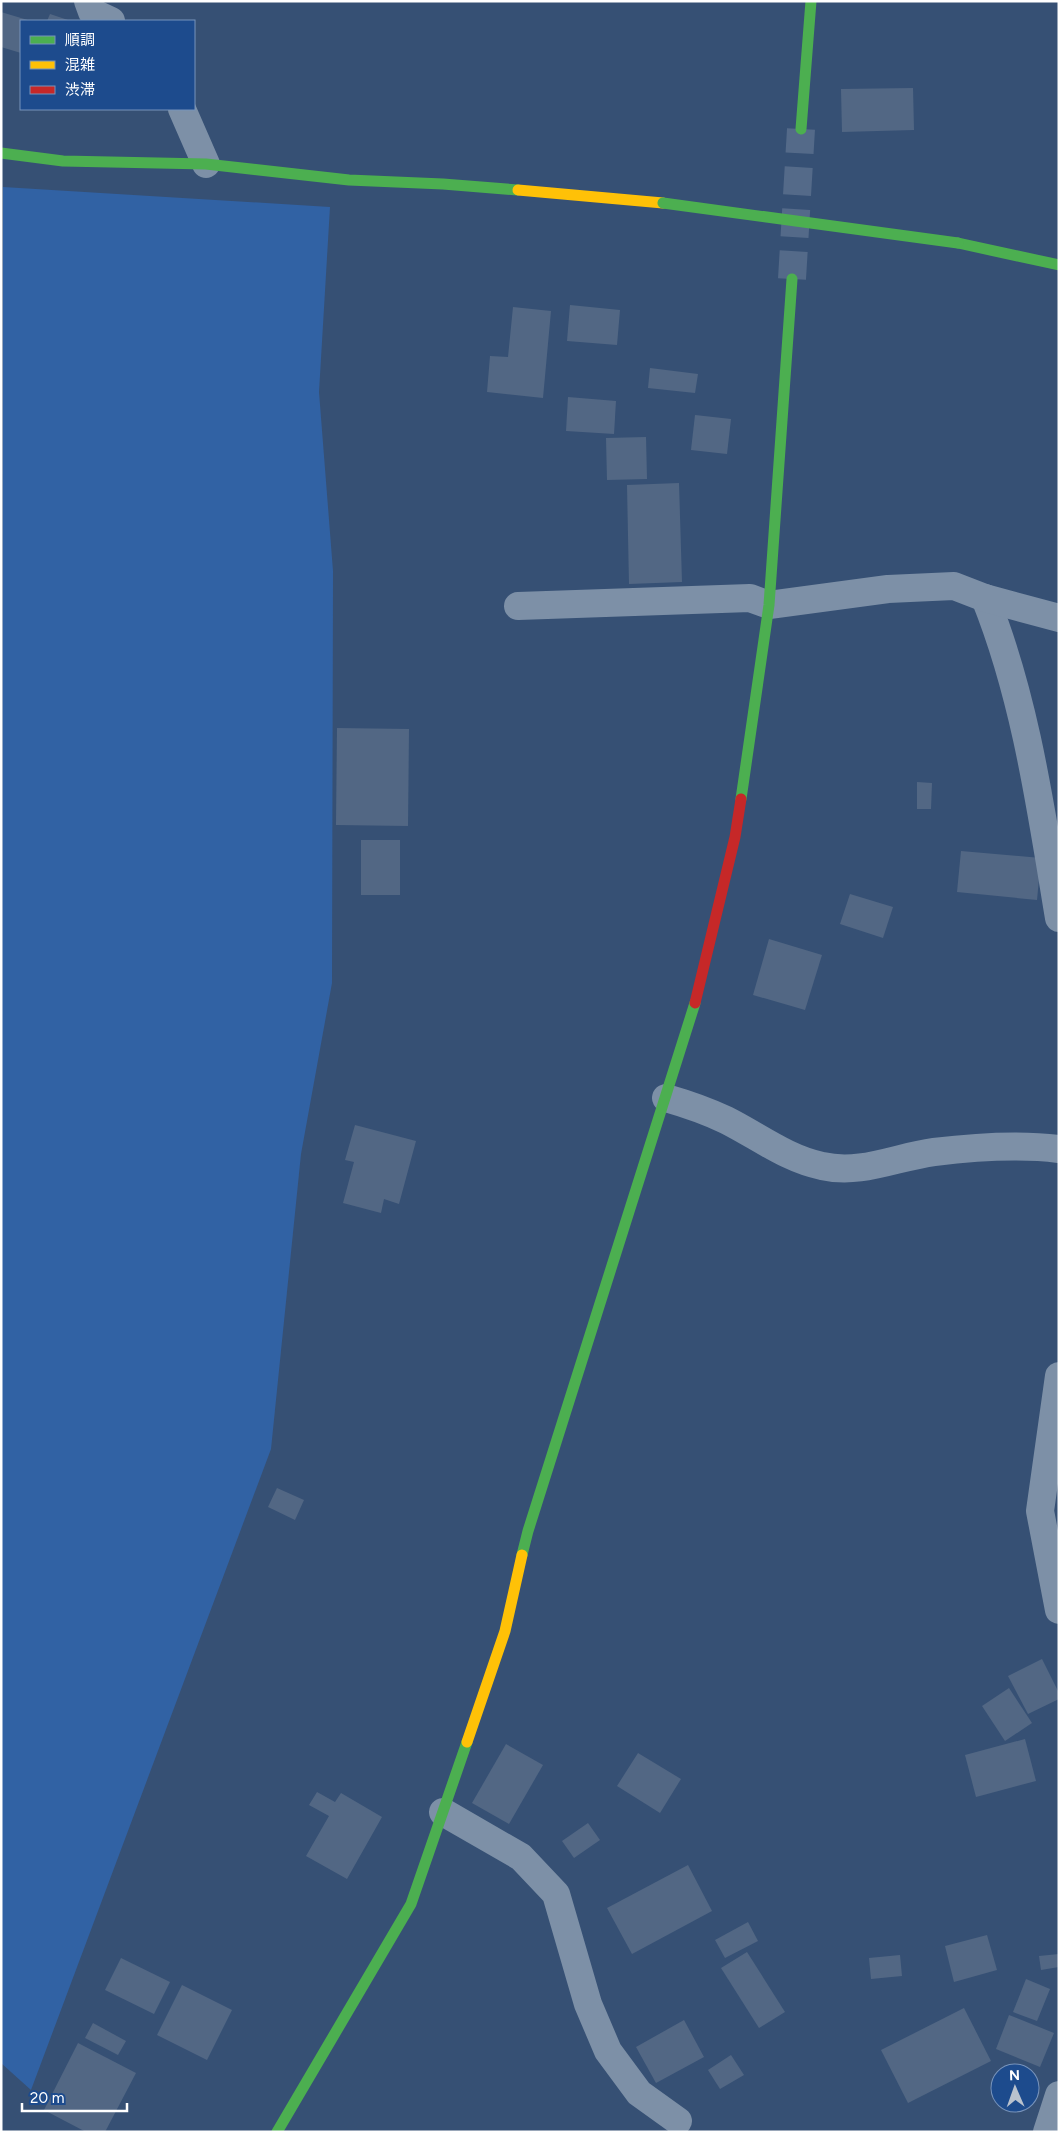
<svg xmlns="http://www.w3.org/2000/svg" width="1060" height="2133" font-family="Figtree,'Noto Sans JP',sans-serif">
<rect width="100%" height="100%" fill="#365074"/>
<path fill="#3162a4" d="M3,187L330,207L319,392L333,571L332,983L301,1154L271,1449L31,2090L1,2063Z"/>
<g fill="#526784">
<path d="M1,12L31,21H21V53L1,47Z"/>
<path d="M50,14L71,21H47Z"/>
<path d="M913,88L914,130L842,132L841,89Z"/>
<path d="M570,305L620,310L617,345L567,341Z"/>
<path d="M513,307L551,311L543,398L487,392L490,356L508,357Z"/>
<path d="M650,368L698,374L695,393L648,388Z"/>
<path d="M568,397L616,401L614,434L566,431Z"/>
<path d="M695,415L731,419L727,454L691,450Z"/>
<path d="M646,437L647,479L607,480L606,438Z"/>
<path d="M679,483L682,582L629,584L627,485Z"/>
<path d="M337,728L409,729L408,826L336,825Z"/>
<path d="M917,782L932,783L931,809H917Z"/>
<rect x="361" y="840" width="39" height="55"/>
<path d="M961,851L1041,858L1037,900L957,892Z"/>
<path d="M850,894L893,907L883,938L840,924Z"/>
<path d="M769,939L822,955L805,1010L753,995Z"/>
<path d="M355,1125L416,1141L399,1204L384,1199L381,1213L343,1203L354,1162L345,1160Z"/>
<path d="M277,1488L304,1500L295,1520L268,1507Z"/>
<path d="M1042,1659L1059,1693V1699L1028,1714L1008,1676Z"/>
<path d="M1009,1688L1032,1723L1005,1741L982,1706Z"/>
<path d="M1025,1739L1036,1781L976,1797L965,1755Z"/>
<path d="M506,1744L543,1765L509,1824L472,1803Z"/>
<path d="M638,1753L681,1779L660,1813L617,1786Z"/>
<path d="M317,1792L335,1802L341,1793L382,1817L347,1879L306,1856L329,1816L309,1805Z"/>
<path d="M588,1823L600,1840L574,1858L562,1841Z"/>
<path d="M688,1865L712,1911L632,1954L607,1908Z"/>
<path d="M748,1922L758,1941L725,1958L715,1940Z"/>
<path d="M987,1935L997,1970L954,1982L945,1946Z"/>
<path d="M747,1952L785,2012L759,2028L721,1968Z"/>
<path d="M1059,1954V1967L1041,1970L1039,1956Z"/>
<path d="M900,1955L902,1976L871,1979L869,1958Z"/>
<path d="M121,1958L170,1982L154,2014L105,1990Z"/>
<path d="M1026,1979L1050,1989L1037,2021L1013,2012Z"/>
<path d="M182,1985L232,2010L207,2060L157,2035Z"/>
<path d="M964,2008L991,2061L908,2103L881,2050Z"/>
<path d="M1009,2015L1054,2033L1040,2067L996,2049Z"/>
<path d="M684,2020L704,2057L656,2083L636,2047Z"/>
<path d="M93,2023L126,2041L118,2055L85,2038Z"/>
<path d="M78,2043L136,2073L105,2132H86L44,2110Z"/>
<path d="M731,2055L744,2075L720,2089L708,2070Z"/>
</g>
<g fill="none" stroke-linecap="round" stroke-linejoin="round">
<path stroke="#546a89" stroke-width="28" stroke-dasharray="28 14" stroke-linecap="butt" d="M792,279L801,129"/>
<g stroke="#7d90a7" stroke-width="28">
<path d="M88,1L92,12L111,21"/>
<path d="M182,109L206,164"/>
<path d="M985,598C1026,700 1041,810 1059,918"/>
<path d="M518,606L750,598L769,605L888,589L954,586L985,598L1059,618"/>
<path d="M666,1098C687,1104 707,1111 726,1120C758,1136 787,1159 822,1166C861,1175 896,1157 934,1152C975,1147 1018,1144 1059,1149"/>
<path d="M1059,1376L1040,1511L1059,1610"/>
<path d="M443,1812L521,1857L556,1894L588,2004L608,2051L639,2093L678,2121"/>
<path d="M1047,2132L1059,2095"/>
</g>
<g stroke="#4caf50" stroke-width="11">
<path d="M801,129L811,1"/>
<path d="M1,153L63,161L206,164L349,180L443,184L518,190"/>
<path d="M958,243L1059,265"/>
<path d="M741,799L769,605L792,279"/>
<path d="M522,1555L528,1531L695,1003"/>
<path d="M277,2132L411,1904L467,1742"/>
</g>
<g stroke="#ffc107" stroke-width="11">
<path d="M518,190L663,203"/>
<path d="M467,1742L505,1631L522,1555"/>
</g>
<path stroke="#c62828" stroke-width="11" d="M695,1003L735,837L741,799"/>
<path stroke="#4caf50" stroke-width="11" d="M663,203L958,243"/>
</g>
<rect width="1060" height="2133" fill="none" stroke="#ffffff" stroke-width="5"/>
<rect x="20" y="20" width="175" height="90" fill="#1d4b8d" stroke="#7793bb"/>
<rect x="30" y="36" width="25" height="8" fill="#4caf50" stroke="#7793bb"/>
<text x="65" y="45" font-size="15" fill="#ffffff">順調</text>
<rect x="30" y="61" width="25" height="8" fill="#ffc107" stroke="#7793bb"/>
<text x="65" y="70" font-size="15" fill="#ffffff">混雑</text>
<rect x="30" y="86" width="25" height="8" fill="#c62828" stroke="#7793bb"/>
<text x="65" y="95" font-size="15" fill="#ffffff">渋滞</text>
<g transform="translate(1015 2088) rotate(358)"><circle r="24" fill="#1d4b8d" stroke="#7793bb"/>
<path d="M0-4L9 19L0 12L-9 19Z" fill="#b9c2ce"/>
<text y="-8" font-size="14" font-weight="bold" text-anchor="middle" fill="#ffffff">N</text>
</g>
<path d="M22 2103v8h105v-8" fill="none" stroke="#ffffff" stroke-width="2.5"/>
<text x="30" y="2103" font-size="15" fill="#ffffff" stroke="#1d4b8d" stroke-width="4" paint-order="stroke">20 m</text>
</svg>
